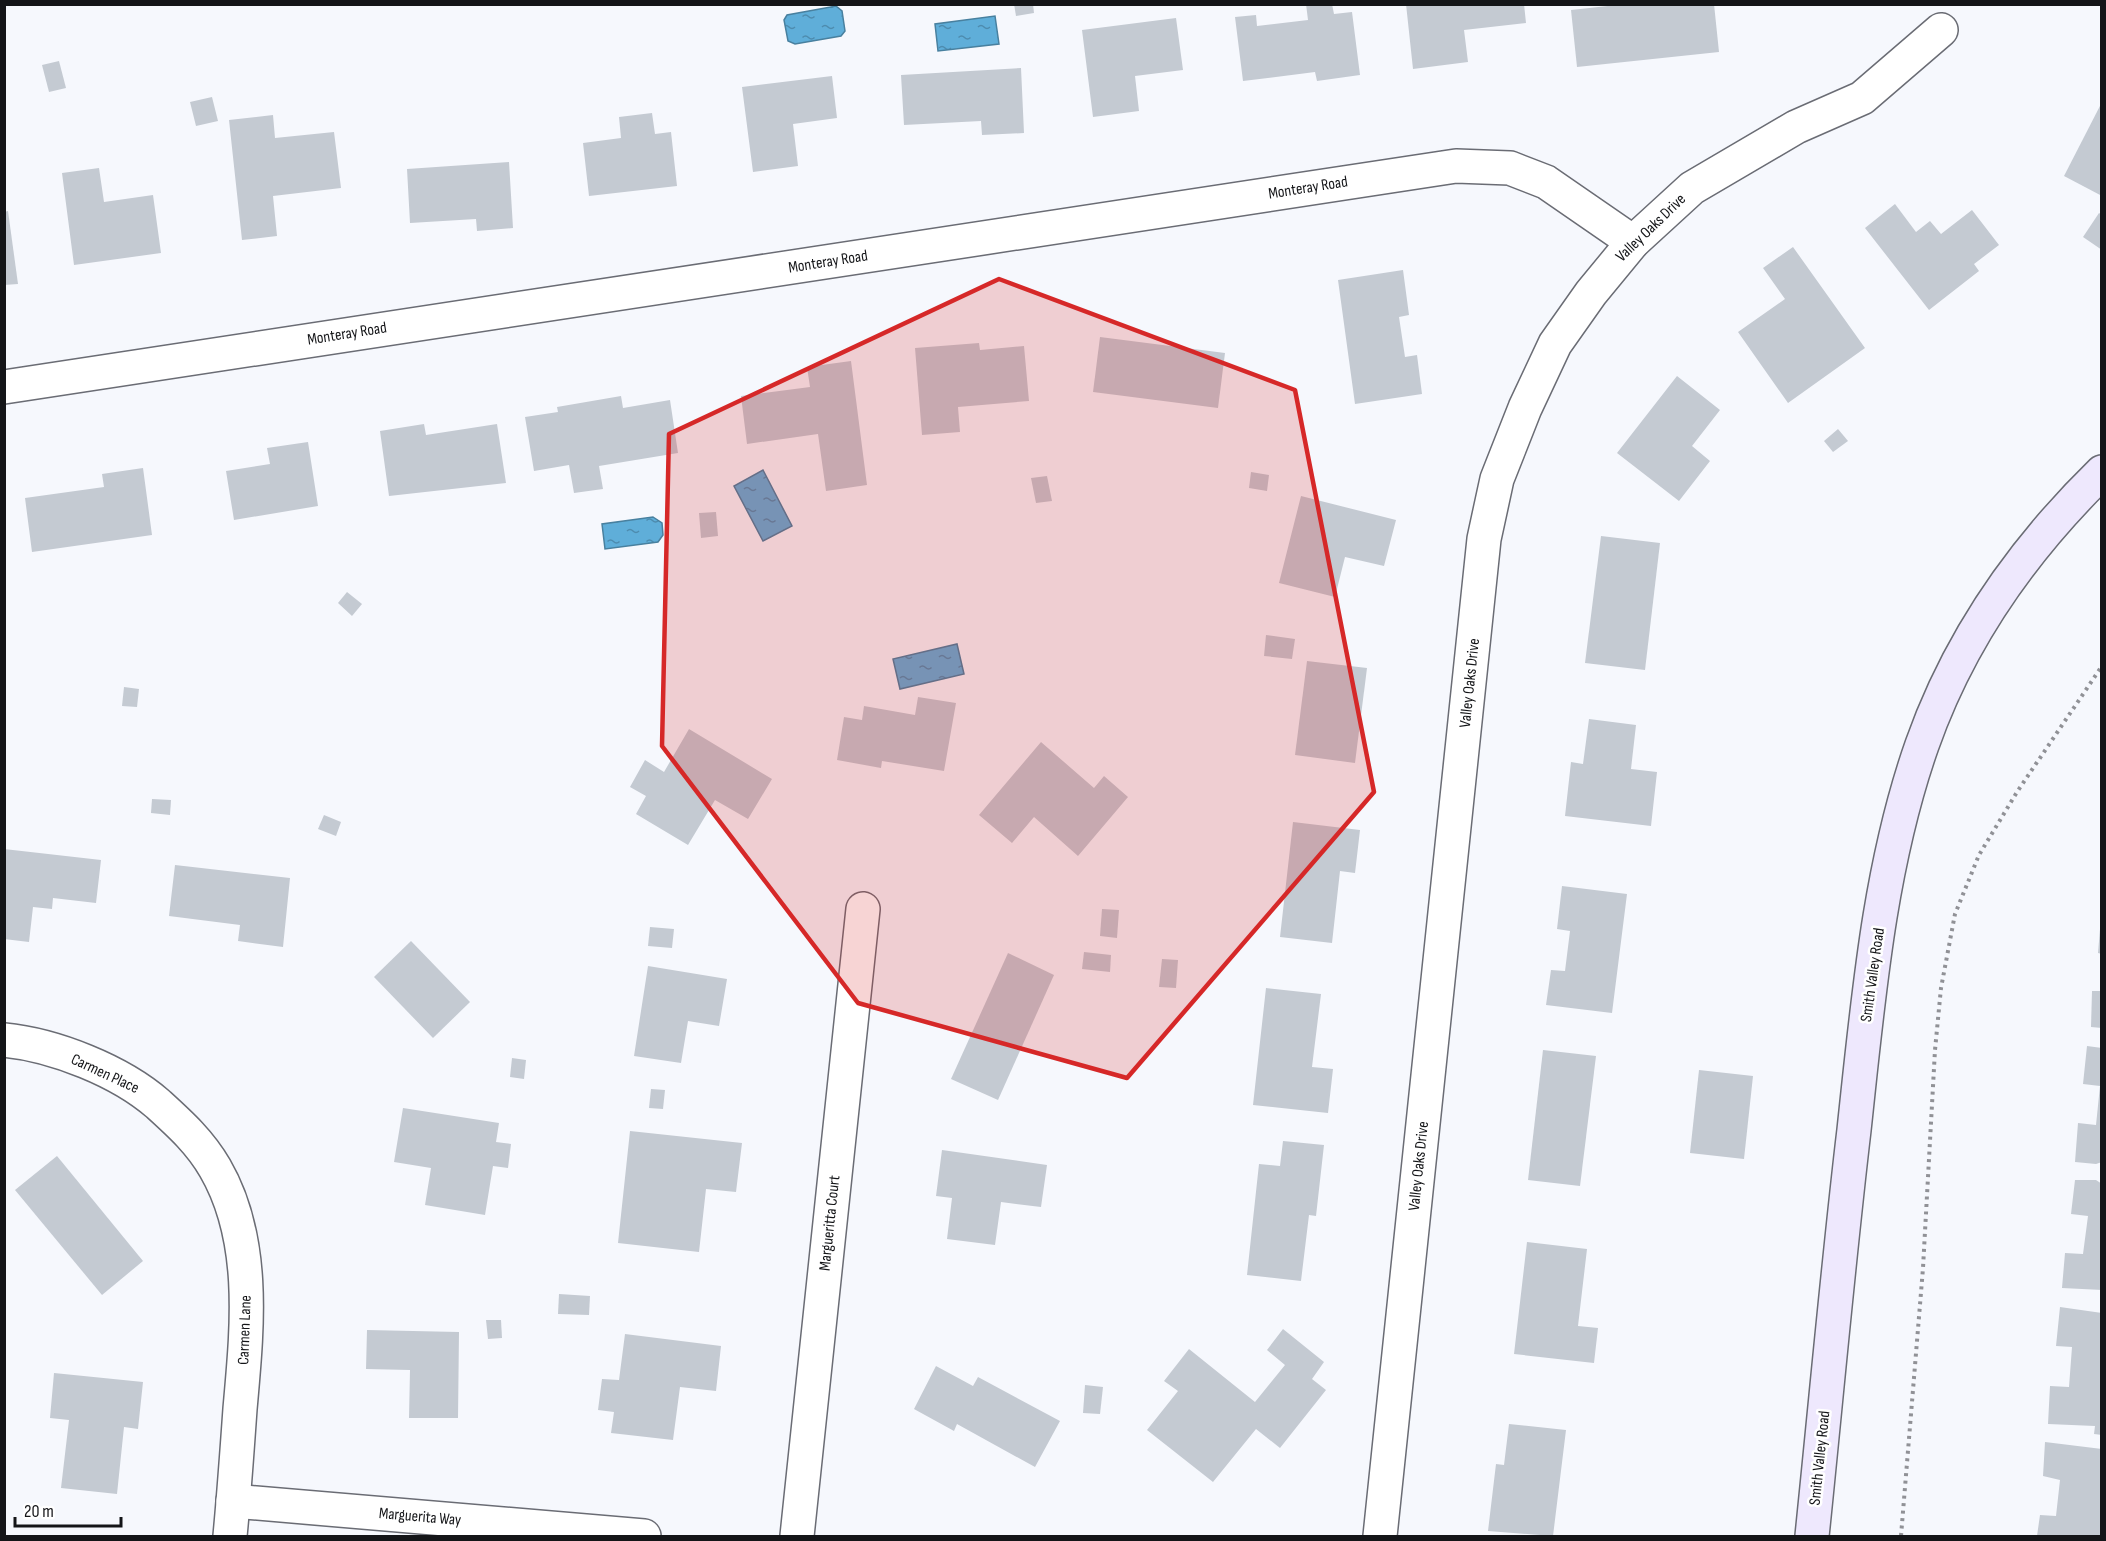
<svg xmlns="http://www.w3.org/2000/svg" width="2106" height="1541" font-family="'Sofia Sans Condensed',sans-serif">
<defs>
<pattern id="water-ripples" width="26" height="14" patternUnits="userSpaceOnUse" patternTransform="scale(1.5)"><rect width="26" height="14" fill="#5faed9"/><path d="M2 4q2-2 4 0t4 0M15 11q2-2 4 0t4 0" fill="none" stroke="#4d8caf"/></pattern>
</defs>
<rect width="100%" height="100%" fill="#f6f8fd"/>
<g fill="url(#water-ripples)" stroke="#48809f" stroke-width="1.5">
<path d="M836,6L842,11L845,31L841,36L795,44L788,41L784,20L787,15Z"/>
<path d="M995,16L999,44L938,51L935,24Z"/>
<path d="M763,470L792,526L763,541L734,486Z"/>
<path d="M653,517L662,523L663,535L658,542L605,549L602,524Z"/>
<path d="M957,644L964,674L900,689L893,659Z"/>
</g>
<g fill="#c4cad2">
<path d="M1014,4H1033L1034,13L1016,16Z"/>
<path d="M1306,4H1332L1334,14L1352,12L1360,75L1317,81L1315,72L1243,81L1235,17L1256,15L1257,26L1308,20Z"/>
<path d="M1406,4H1524L1526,23L1464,30L1468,62L1413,69Z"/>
<path d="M1626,4H1714L1719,52L1577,67L1571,10Z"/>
<path d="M1176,18L1183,70L1135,76L1139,111L1093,117L1082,30Z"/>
<path d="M59,61L66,88L49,92L42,65Z"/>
<path d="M1021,68L1024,133L982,135L981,121L904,125L901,75Z"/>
<path d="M832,76L837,118L793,124L798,166L753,172L742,87Z"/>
<path d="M212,97L218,121L196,126L190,102Z"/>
<path d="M2102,102V196L2064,176Z"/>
<path d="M652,113L655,134L671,132L677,186L589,196L583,143L621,138L619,117Z"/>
<path d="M273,115L275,138L334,132L341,188L273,196L277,236L242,240L229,120Z"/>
<path d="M509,162L513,228L477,231L476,219L410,223L407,169Z"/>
<path d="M99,168L104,202L153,195L161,253L74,265L62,173Z"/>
<path d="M1895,204L1916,232L1930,221L1941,234L1972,210L1999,245L1974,264L1979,271L1929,310L1865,228Z"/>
<path d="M8,211L18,284L4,285V212Z"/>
<path d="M2099,213L2102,215V250L2083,237Z"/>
<path d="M1793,247L1865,348L1788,403L1738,332L1785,299L1763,268Z"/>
<path d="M1403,270L1409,315L1399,317L1405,357L1417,355L1422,394L1355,404L1338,280Z"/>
<path d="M1100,337L1225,353L1218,408L1093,392Z"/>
<path d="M979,343L980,350L1024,346L1029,401L958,407L960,432L922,435L915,348Z"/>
<path d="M851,361L867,485L826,491L818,434L747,444L741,396L810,387L807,367Z"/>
<path d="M1677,376L1720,410L1692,446L1710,461L1679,501L1617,453Z"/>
<path d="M621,396L623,408L670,400L678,453L599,466L603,489L574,493L569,465L534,471L525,417L558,412L557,407Z"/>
<path d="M424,424L426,435L497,424L506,483L389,496L380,431Z"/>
<path d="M1838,429L1848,441L1833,452L1824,441Z"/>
<path d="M308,442L318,506L234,520L226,471L270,464L267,448Z"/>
<path d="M143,468L152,535L32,552L25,498L104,487L102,474Z"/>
<path d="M1251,472L1269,475L1267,491L1249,488Z"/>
<path d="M1047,476L1052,501L1036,503L1031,478Z"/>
<path d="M1301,496L1396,520L1384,566L1345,557L1335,597L1279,583Z"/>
<path d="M716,512L718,536L701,538L699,513Z"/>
<path d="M1601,536L1660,543L1645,670L1585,663Z"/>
<path d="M347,592L362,604L352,616L338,603Z"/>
<path d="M1266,635L1295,639L1292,659L1264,656Z"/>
<path d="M1307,661L1367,668L1355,763L1295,755Z"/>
<path d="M124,687L139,689L137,707L122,706Z"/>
<path d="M918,697L956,703L944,771L882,761L881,768L837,760L844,717L862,720L864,706L915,715Z"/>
<path d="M1589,719L1636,725L1631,769L1657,772L1651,826L1565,816L1571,762L1583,764Z"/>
<path d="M689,729L772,779L748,819L715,800L688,845L636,814L646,796L630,787L645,760L664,772Z"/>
<path d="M1041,742L1094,788L1104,776L1128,797L1078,856L1034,817L1012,843L979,815Z"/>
<path d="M152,799L171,800L170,815L151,813Z"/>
<path d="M324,815L341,822L336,836L318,829Z"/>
<path d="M1293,822L1360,830L1355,873L1340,871L1332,943L1280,937Z"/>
<path d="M4,849L101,860L96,903L53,898L52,909L33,907L29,942L4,939Z"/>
<path d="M175,865L290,878L283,947L238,941L240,925L169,916Z"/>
<path d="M1562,886L1627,894L1612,1013L1546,1005L1551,970L1565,971L1570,931L1557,929Z"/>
<path d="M1102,909L1119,910L1117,938L1100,936Z"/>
<path d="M650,927L674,929L672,948L648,946Z"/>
<path d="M2100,929H2102V954L2098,953Z"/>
<path d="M411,941L470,1002L433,1038L374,977Z"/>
<path d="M1084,952L1111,955L1110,972L1082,969Z"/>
<path d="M1008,953L1054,975L998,1100L951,1079Z"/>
<path d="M1162,959L1178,960L1176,988L1159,987Z"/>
<path d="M648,966L727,979L719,1026L688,1021L681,1063L634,1056Z"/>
<path d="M1266,988L1321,994L1312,1067L1333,1069L1328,1113L1253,1105Z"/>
<path d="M2092,991H2102V1028L2091,1027Z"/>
<path d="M2087,1046L2102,1048V1162L2096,1164L2075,1162L2078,1123L2096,1125L2100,1086L2083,1084Z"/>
<path d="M1543,1050L1596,1056L1580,1186L1528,1180Z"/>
<path d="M512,1058L526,1060L524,1079L510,1077Z"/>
<path d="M1699,1070L1753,1076L1744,1159L1690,1153Z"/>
<path d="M651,1089L665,1090L663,1109L649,1108Z"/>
<path d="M403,1108L499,1123L496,1142L511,1144L508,1168L493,1166L485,1215L425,1205L431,1168L394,1162Z"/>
<path d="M630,1131L742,1143L736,1192L706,1189L699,1252L618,1243Z"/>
<path d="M1283,1141L1324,1145L1316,1216L1309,1215L1301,1281L1247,1275L1259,1164L1280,1166Z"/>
<path d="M942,1150L1047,1165L1041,1207L1001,1202L995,1245L947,1239L952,1198L936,1196Z"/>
<path d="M57,1156L143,1261L102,1295L15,1190Z"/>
<path d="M2075,1180H2096L2102,1184V1290L2062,1288L2065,1253L2083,1254L2088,1216L2071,1214Z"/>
<path d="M1527,1242L1587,1249L1578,1326L1598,1328L1594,1363L1514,1354Z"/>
<path d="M559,1294L590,1296L589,1315L558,1314Z"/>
<path d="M2060,1307L2102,1313V1435L2094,1434L2095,1426L2048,1424L2050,1386L2069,1387L2072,1347L2056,1346Z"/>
<path d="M486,1320H501L502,1338L488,1339Z"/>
<path d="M1283,1329L1324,1362L1312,1379L1326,1390L1280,1448L1256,1429L1213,1482L1147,1430L1178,1391L1164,1381L1189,1349L1255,1402L1285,1365L1267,1350Z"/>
<path d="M367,1330L459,1332L458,1418H409L410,1370L366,1369Z"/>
<path d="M625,1334L721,1346L716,1391L680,1387L673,1440L611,1433L614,1412L598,1410L602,1379L619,1380Z"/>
<path d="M936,1366L973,1386L978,1377L1060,1421L1035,1467L957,1424L954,1431L914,1409Z"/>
<path d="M54,1373L143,1382L138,1429L124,1427L117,1494L61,1488L69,1420L50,1418Z"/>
<path d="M1085,1385L1103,1387L1100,1414L1083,1413Z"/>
<path d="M1509,1424L1566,1430L1553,1536L1488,1531L1496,1464L1504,1465Z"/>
<path d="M2045,1442L2102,1449V1536H2037L2040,1515L2056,1516L2060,1480L2043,1476Z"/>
</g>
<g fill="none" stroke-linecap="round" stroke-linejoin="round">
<defs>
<g id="minor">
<path d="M4,387L1456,166L1510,168L1546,182L1633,242"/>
<path d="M4,1040C55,1045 120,1071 158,1104C180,1124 200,1142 215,1168C257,1240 247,1330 240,1409C237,1452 234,1494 230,1536"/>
<path d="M233,1501L644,1536"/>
<path d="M797,1536L863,909"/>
<path d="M1380,1536L1484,539L1497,479L1525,408L1555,344L1591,293L1633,242L1692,188L1796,127L1862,98L1941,30"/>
</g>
<path id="secondary" d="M1812,1536C1826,1401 1838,1265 1854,1130C1868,1001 1879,867 1922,745C1959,640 2023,549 2102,472"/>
</defs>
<use href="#minor" stroke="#6a6c74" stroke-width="36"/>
<use href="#secondary" stroke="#6a6c74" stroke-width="36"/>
<path stroke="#909196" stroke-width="4" stroke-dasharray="3 4.5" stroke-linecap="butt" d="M1901,1536L1923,1268L1935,1050L1941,988L1955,914L1979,855L2017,792L2102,666"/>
<use href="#minor" stroke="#fff" stroke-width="33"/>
<use href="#secondary" stroke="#eee8fd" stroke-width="33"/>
</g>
<path fill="#d62828" fill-opacity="0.2" stroke="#d62828" stroke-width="4.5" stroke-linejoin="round" d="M999,279L1295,390L1374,792L1127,1078L858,1003L662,746L669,434Z"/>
<g text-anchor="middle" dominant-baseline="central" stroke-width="5" stroke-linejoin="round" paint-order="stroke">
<g font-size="16" fill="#141518" stroke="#fff">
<text transform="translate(1308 188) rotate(-9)">Monteray Road</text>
<text transform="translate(1651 228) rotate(-44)">Valley Oaks Drive</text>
<text transform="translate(828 262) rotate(-9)">Monteray Road</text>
<text transform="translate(347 334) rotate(-9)">Monteray Road</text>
<text transform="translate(1470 683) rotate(-84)">Valley Oaks Drive</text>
<text transform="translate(1873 975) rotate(-82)">Smith Valley Road</text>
<text transform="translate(105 1074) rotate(25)">Carmen Place</text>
<text transform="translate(1419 1166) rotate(-84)">Valley Oaks Drive</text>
<text transform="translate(830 1223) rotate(-84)">Margueritta Court</text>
<text transform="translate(245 1330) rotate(-88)">Carmen Lane</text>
<text transform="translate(1820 1458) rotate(-84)">Smith Valley Road</text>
<text transform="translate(420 1517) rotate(5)">Marguerita Way</text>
</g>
</g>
<rect width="2106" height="1541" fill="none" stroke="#141518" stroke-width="12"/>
<path d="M15 1517v9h106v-9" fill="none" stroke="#141518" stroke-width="3"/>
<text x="24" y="1517" font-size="18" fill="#141518" stroke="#ffffff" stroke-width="4.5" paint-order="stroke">20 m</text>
</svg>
